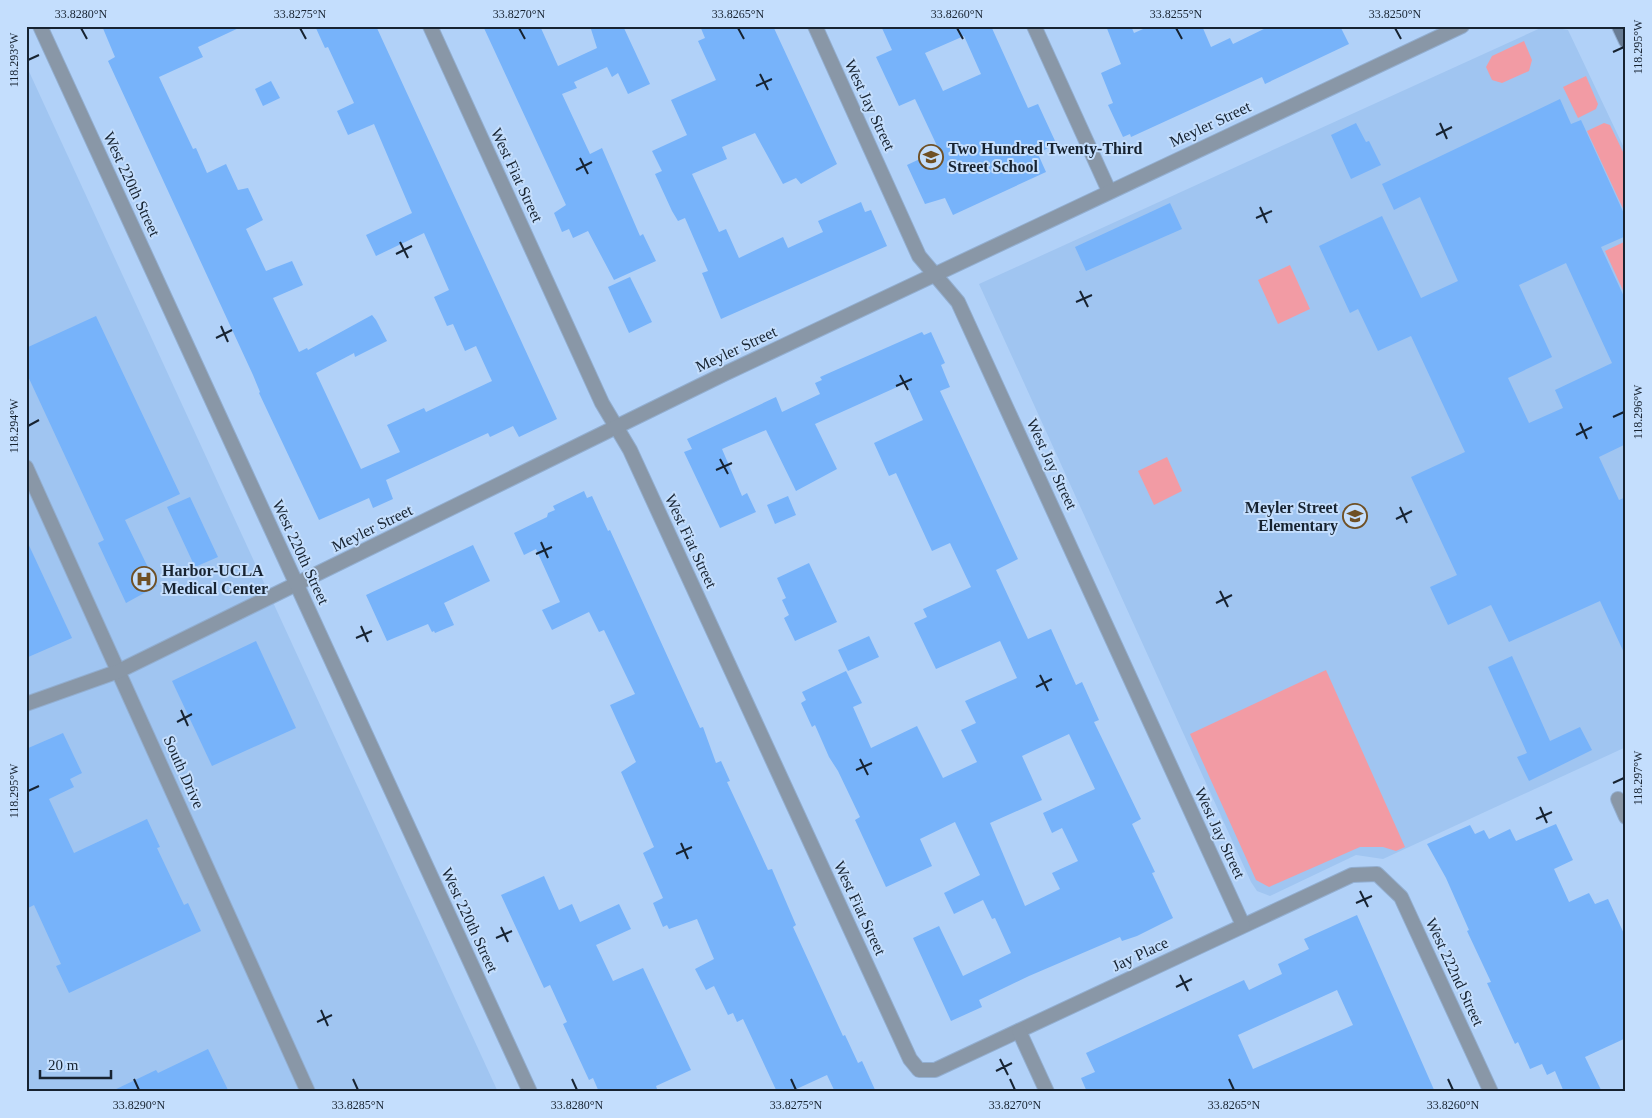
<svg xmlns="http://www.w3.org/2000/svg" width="1652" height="1118" font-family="'Times New Roman',serif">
<rect width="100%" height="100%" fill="#b1d1f8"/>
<g fill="#a0c5f1">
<path d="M1545,26L1568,30L1626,152V747L1383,859L1356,855L1270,896L1257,891L1251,882L979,284Z"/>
<path d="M26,65L498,1092H26Z"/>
</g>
<g fill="#f29ba4">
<path d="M1524,41L1532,60L1529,71L1502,83L1492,80L1486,67L1492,56Z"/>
<path d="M1586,76L1598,104L1596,109L1578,118L1563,87Z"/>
<path d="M1604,123L1610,125L1626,158V215L1587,131Z"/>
<path d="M1626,241V297L1605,251Z"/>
<path d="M1290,265L1310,309L1278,324L1258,280Z"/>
<path d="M1167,457L1182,491L1154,505L1138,471Z"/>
<path d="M1326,670L1405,847L1396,851L1383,847H1360L1269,887L1256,880L1190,734Z"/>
</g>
<g fill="#77b3fa" fill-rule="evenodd">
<path d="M102,26H243L198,47L203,57L159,77L193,149L196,148L207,173L226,164L238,190L248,188L263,220L246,229L266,271L292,261L303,285L273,298L299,352L307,348L308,350L372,315L376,320L387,341L355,357L354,353L316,373L361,469L400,452L387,425L424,408L426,412L492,381L476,346L465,351L453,324L447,326L434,297L449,290L424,233L376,256L366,235L412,213L374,124L348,135L337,111L354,103L328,47L325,48L315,26H376L557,419L519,437L513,426L490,437L488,433L386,480L393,499L373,508L369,498L319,520L259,393L260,392L253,375L108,61L115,57Z"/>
<path d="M483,26H540L558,66L597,48L590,26H623L650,84L628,94L618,73L612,77L607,67L574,82L577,88L562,94L590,154L602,148L640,236L643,234L656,261L614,280L588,231L573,238L569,229L562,232L554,213L566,205Z"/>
<path d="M700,26H773L837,164L801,184L796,178L783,184L755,133L722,147L727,159L692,174L719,232L726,229L739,258L783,237L788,248L823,232L818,221L861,202L865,212L871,210L887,246L721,319L702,273L708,271L685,218L678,221L672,211L655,174L662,171L652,151L687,135L671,100L716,80L698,41L705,38Z"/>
<path d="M881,26H991L1028,108L1038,104L1056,143L1038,154L1046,172L953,215L945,198L925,204L907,165L939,150L915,99L899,106L876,57L892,50ZM964,36L981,74L943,91L925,53Z"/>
<path d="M1106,26H1131L1134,33L1150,26H1202L1211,47L1230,38L1233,44L1270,26H1340L1349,44L1265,84L1262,77L1131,137L1130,134L1123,137L1108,105L1113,103L1101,73L1121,64Z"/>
<path d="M271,81L280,98L263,106L255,89Z"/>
<path d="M1560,99L1571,124L1581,120L1626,218V236L1601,247L1626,301V444L1599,457L1619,500L1626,497V657L1600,601L1509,642L1491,605L1448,625L1430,587L1457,575L1411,477L1465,452L1411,336L1378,351L1358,309L1350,313L1319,246L1382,216L1421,298L1458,281L1420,197L1394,210L1382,184ZM1566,263L1612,363L1555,390L1563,408L1529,423L1508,378L1552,357L1519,285Z"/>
<path d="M1356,123L1366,142L1369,141L1381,165L1351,179L1331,135Z"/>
<path d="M1170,203L1182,229L1086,271L1075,247Z"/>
<path d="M630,277L652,322L629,333L608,287Z"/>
<path d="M96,316L180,494L125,520L157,586L126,603L98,543L104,540L26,372V348Z"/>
<path d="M922,332L924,335L931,332L945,363L941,365L950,387L940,391L1018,559L996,570L1028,639L1051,629L1076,685L1082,682L1099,720L1094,722L1141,819L1132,824L1155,872L1152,873L1173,918L1137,936L1122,941L1120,937L1029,976L979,1000L982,1007L951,1021L913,938L939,926L963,976L1011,953L995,918L992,919L983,900L954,914L944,893L980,875L955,822L920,839L932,866L886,887L855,820L860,817L838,771L829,757L815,725L812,727L801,703L806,700L802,692L846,671L862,703L853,707L871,748L917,726L943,778L977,762L961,730L976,723L965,701L1017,678L1000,641L936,669L914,623L927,617L923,609L971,587L950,543L932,551L896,473L889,476L874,443L923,420L906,383L815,424L837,469L796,491L766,430L722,449L742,496L747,493L756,512L720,528L684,452L692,449L687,439L776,397L782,412L820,394L815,383L822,380L820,377ZM1069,734L1095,789L1043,813L1052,833L1062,828L1078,861L1052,873L1060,889L1025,906L990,823L1042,800L1022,756Z"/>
<path d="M584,491L587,498L592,496L608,531L610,530L700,728L703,727L716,763L721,761L730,781L727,782L750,831L768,870L772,869L796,925L793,927L843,1036L845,1035L858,1063L862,1061L876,1092H835L827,1075L790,1092H777L743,1019L737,1022L733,1013L728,1015L714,986L706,990L695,969L714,959L697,919L669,929L667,925L663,927L653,903L663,898L643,853L654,847L621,772L636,762L610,705L635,694L604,630L599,632L589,612L552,630L542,610L560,602L536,549L524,555L514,533L547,517L548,513L555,510L553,506Z"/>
<path d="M788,496L796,515L775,524L767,505Z"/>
<path d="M190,497L218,557L195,567L167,507Z"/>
<path d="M26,539L72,638L26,658Z"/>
<path d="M473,545L490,581L444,603L454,625L435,633L434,631L432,632L428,624L387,641L366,595Z"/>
<path d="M809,563L837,622L795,641L784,618L789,615L782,600L786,598L777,578Z"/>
<path d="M869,636L879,657L848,671L838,650Z"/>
<path d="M256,641L296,728L212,766L172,681Z"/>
<path d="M1512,656L1550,741L1580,727L1592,750L1529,781L1517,757L1527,753L1488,667Z"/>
<path d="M63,733L82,773L70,779L74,787L49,799L74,853L147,819L160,847L157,848L184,905L188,903L201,931L69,993L56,966L61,964L34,905L26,909V749Z"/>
<path d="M1556,824L1573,860L1554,869L1569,902L1589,893L1595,904L1608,899L1626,938V1038L1585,1057L1602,1092H1564L1555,1071L1547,1075L1542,1064L1530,1069L1518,1042L1515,1044L1487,983L1491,982L1467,931L1469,930L1446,878L1427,844L1470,825L1475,834L1484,830L1489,839L1510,829L1516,841Z"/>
<path d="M544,876L559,910L572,904L580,922L619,904L631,929L596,945L613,981L643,968L691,1070L656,1086L658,1092H599L593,1078L589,1080L563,1024L567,1022L550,985L544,988L501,895Z"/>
<path d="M1357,915L1435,1092H1087L1081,1078L1095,1072L1086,1053L1244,980L1249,990L1282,974L1278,964L1309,949L1304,939ZM1337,990L1353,1025L1253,1069L1238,1035Z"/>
<path d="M208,1049L229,1092H110L156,1070L158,1073Z"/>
</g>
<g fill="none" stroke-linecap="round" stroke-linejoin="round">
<defs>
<g id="minor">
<path d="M430,26L602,403L630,450L910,1059L919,1070H935L1352,875L1377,874L1401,897L1491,1092"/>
<path d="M815,26L919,256L958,302L1243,925"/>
<path d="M1034,26L1109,191"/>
<path d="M26,467L308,1092"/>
<path d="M26,704L119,671L724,374L1462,26"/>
<path d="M1618,799L1626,817"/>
<path d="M1019,1031L1047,1092"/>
</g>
<path id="tertiary" d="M40,26L530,1092"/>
<path id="secondary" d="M1619,26L1626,41"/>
</defs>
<use href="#minor" stroke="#92aed0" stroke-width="16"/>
<use href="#tertiary" stroke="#92aed0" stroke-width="16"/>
<use href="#secondary" stroke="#92aed0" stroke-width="16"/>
<use href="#minor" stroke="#8997a7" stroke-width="14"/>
<use href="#tertiary" stroke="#8997a7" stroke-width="14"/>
<use href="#secondary" stroke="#687c94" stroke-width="14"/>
</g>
<path fill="none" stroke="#172331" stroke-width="2" d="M81,28L87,39M300,28L306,39M519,28L525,39M738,28L744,39M957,28L963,39M1176,28L1182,39M1395,28L1401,39M1613,52L1624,47M28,60L39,55M760,74L768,90M756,86L772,79M1440,123L1447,139M1436,135L1452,127M580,158L588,174M576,170L592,162M1260,207L1267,223M1256,218L1272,211M400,242L408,258M396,254L412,246M1080,291L1088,307M1076,302L1092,295M221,326L228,342M216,338L232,330M900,375L908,390M896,386L912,379M1613,417L1624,412M1580,423L1587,439M28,426L39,420M1576,435L1592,427M720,459L728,474M716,470L732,463M1400,507L1407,523M1396,519L1412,511M541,542L548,558M536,554L552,547M1220,591L1228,607M1216,603L1232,595M361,626L368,642M356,638L372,631M1040,675L1048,691M1036,687L1052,679M181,710L188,726M177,722L192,714M860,759L868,775M856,770L872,763M1613,783L1624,778M28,791L39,786M1540,807L1547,823M1536,819L1552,812M681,843L688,859M676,854L692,847M1360,891L1368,907M1356,903L1372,896M501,927L508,942M496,938L512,931M1180,975L1188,991M1176,987L1192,979M321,1010L328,1026M317,1022L332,1015M1000,1059L1008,1075M996,1071L1012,1063M134,1079L139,1090M353,1079L358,1090M572,1079L577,1090M791,1079L796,1090M1010,1079L1015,1090M1229,1079L1234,1090M1448,1079L1453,1090"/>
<defs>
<symbol id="school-ring" viewBox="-11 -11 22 22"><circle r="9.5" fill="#c4defd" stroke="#6f5025" stroke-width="1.5"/><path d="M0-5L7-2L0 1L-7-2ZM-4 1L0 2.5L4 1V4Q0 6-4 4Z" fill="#6f5025"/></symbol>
<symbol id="hospital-ring" viewBox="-11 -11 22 22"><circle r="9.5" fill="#c4defd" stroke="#6f5025" stroke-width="1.5"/><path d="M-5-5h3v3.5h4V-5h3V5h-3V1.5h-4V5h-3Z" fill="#6f5025"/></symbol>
</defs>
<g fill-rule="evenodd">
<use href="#school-ring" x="917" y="143" width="28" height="28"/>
<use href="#school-ring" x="1341" y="502" width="28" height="28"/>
<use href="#hospital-ring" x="130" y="565" width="28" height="28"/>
</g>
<g text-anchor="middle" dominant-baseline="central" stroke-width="4" stroke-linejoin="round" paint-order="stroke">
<g font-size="16" fill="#172331" stroke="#c4defd">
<text transform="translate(870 105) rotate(65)">West Jay Street</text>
<text transform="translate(1210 124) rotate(-25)">Meyler Street</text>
<text transform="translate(517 175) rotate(65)">West Fiat Street</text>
<text transform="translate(132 184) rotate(65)">West 220th Street</text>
<text transform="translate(736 349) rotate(-25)">Meyler Street</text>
<text transform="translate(1052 464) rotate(65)">West Jay Street</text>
<text transform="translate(372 528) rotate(-26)">Meyler Street</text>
<text transform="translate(691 541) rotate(65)">West Fiat Street</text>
<text transform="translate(301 552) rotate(65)">West 220th Street</text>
<text transform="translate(184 772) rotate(66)">South Drive</text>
<text transform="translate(1220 833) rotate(65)">West Jay Street</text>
<text transform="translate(860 908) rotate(65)">West Fiat Street</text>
<text transform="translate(470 920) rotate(65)">West 220th Street</text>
<text transform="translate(1140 954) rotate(-25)">Jay Place</text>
<text transform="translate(1455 972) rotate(65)">West 222nd Street</text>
</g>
<g font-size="16" font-weight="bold" fill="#172331" stroke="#c4defd" text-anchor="start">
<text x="948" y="148">Two Hundred Twenty-Third<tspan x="948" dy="18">Street School</tspan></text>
<text x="1338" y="507" text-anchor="end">Meyler Street<tspan x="1338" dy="18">Elementary</tspan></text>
<text x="162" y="570">Harbor-UCLA<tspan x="162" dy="18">Medical Center</tspan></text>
</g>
</g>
<rect width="1652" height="1118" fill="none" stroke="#c4defd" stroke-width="55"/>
<path d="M40 1070v8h71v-8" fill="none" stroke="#172331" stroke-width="2.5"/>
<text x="48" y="1070" font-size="15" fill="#172331" stroke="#c4defd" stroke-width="4" paint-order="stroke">20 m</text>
<rect x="28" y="28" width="1596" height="1062" fill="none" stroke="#172331" stroke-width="2"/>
<g font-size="12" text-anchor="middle" fill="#172331">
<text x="81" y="18">33.8280°N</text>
<text x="300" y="18">33.8275°N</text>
<text x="519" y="18">33.8270°N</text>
<text x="738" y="18">33.8265°N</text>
<text x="957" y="18">33.8260°N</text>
<text x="1176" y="18">33.8255°N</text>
<text x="1395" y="18">33.8250°N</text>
<text transform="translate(1638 47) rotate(-90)" y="4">118.295°W</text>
<text transform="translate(14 60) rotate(-90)" y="4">118.293°W</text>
<text transform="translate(1638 412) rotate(-90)" y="4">118.296°W</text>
<text transform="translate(14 426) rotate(-90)" y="4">118.294°W</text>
<text transform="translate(1638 778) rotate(-90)" y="4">118.297°W</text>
<text transform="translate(14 791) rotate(-90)" y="4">118.295°W</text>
<text x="139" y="1109">33.8290°N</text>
<text x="358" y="1109">33.8285°N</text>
<text x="577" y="1109">33.8280°N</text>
<text x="796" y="1109">33.8275°N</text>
<text x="1015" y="1109">33.8270°N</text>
<text x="1234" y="1109">33.8265°N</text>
<text x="1453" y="1109">33.8260°N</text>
</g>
</svg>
